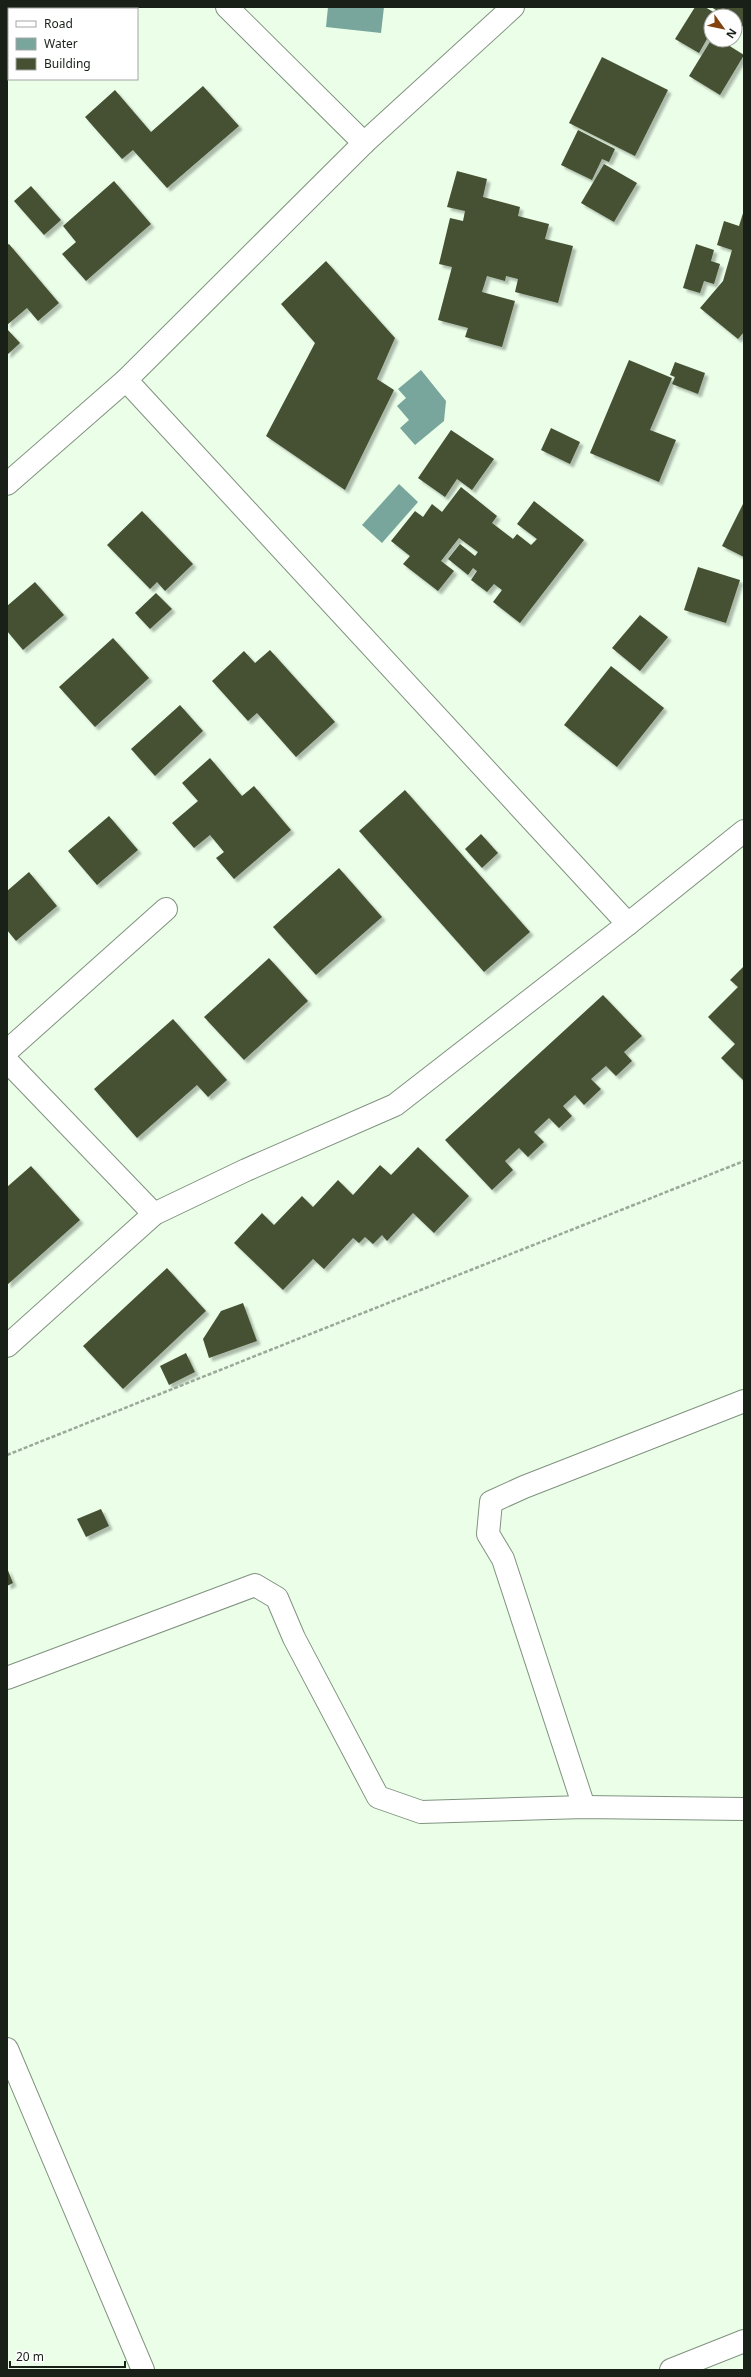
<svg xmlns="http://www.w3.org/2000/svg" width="751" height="2377" font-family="'Noto Sans',sans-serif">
<defs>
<filter id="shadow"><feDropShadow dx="3.5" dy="3.5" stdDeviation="1" flood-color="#0004"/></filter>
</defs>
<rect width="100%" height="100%" fill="#eafee8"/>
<g fill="#78a59c">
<path d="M328,7H384L381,33L326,27Z"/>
<path d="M421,370L446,401L444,421L415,445L400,428L409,420L397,406L406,398L398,389Z"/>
<path d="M399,484L418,502L382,543L362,525Z"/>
</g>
<g fill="#455132" filter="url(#shadow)">
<path d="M17,7H44L43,9H16Z"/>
<path d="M695,7H705L720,16H711V32L699,53L675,39Z"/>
<path d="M711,7H744V27L735,22V16H726Z"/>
<path d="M711,40H720L744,55L720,95L689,76Z"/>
<path d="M602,57L668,90L635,156L569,123Z"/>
<path d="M203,86L239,126L167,188L133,150L122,159L85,117L115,90L151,132Z"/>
<path d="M578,130L615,149L609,162L602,159L592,180L561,165Z"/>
<path d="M604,164L637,183L614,222L581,203Z"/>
<path d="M457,171L487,179L483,197L520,207L518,216L549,224L545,239L573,246L558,303L515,292L518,279L506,276L505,281L487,276L482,292L515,301L502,347L465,337L468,328L438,320L452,267L439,264L450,218L463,221L465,211L447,207Z"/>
<path d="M114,181L151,224L86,281L62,254L76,242L63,226Z"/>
<path d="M31,186L61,220L44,235L14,201Z"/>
<path d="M744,210V332L738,339L700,308L723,281L732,250L717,245L724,221L739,226Z"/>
<path d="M9,244L59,303L38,321L27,308L7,325V245Z"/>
<path d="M696,244L714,250L711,261L720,264L714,284L704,281L700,293L683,288Z"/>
<path d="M326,261L395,338L377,379L394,390L345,490L266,436L315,343L281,304Z"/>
<path d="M7,329L20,343L7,355Z"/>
<path d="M629,360L672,378L650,430L676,440L659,482L590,453Z"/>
<path d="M675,362L705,373L698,394L672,384L675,377L670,375Z"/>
<path d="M551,428L580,442L570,464L541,450Z"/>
<path d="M451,430L494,459L472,490L457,479L445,497L418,478Z"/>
<path d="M461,487L497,516L492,523L513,539L517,534L531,545L537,539L517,524L534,501L584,540L520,623L493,602L502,590L494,584L487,592L471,580L477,571L473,568L468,575L448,559L460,544L475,556L478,552L459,538L441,561L454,571L438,591L403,564L410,556L391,541L415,511L423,517L432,504L442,512Z"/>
<path d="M744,502V557L722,546Z"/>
<path d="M142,511L193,564L165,591L157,582L150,589L107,545Z"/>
<path d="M698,567L740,580L726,623L684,610Z"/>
<path d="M35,582L64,615L23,650L7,631V606Z"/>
<path d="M156,593L172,609L150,629L135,613Z"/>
<path d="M640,615L668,637L640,671L612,648Z"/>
<path d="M113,638L149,678L95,727L59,687Z"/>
<path d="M270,650L335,722L296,757L257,713L248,721L212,681L244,651L255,663Z"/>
<path d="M611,666L664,708L617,767L564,725Z"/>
<path d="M180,705L203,731L155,776L131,749Z"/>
<path d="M210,758L242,796L254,786L291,830L234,879L216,858L224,852L210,835L194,848L172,823L198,801L182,783Z"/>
<path d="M405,790L530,932L484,972L359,831Z"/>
<path d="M109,816L138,850L97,885L68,851Z"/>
<path d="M481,834L498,853L482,868L465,849Z"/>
<path d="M339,868L382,917L316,975L273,927Z"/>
<path d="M29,872L57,906L16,941L7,930V891Z"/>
<path d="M269,958L308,1001L244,1060L204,1017Z"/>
<path d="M744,966V1081L721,1058L735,1044L708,1017L738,987L730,980Z"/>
<path d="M603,995L642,1036L624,1052L632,1061L616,1076L606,1066L591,1079L601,1089L584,1105L575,1095L563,1106L572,1116L559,1128L549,1118L534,1132L544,1142L528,1157L519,1148L505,1161L513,1170L492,1190L445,1140Z"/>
<path d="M173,1019L227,1080L208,1097L197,1085L137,1138L94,1089Z"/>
<path d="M418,1147L469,1196L434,1233L413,1213L387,1241L382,1235L373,1244L365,1237L359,1243L353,1238L324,1269L313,1259L283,1290L234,1243L262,1213L274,1225L302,1196L313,1207L338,1180L353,1195L380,1165L391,1175Z"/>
<path d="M31,1166L80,1220L7,1285V1187Z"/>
<path d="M167,1268L206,1311L123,1389L83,1346Z"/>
<path d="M243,1303L257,1341L209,1358L203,1339L221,1311Z"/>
<path d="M186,1353L195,1372L169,1385L160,1366Z"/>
<path d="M101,1509L109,1526L86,1537L77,1519Z"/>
<path d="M7,1568L13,1583L7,1586Z"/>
</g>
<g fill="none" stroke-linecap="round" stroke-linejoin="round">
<defs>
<g id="minor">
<path d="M227,7L364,143"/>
<path d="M126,380L628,924"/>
<path d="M7,484L126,380L364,143L513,7"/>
<path d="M7,1051L166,909"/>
<path d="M7,1061L154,1214"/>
<path d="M7,1346L154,1214L246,1170L395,1105L628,924L744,831"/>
<path d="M7,1678L255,1585L277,1598L294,1638L378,1797L421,1812L584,1807L744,1809"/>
<path d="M584,1807L503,1559L488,1534L491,1502L524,1487L744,1401"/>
<path d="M7,2049L143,2370"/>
<path d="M671,2370L744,2341"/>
</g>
</defs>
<use href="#minor" stroke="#80937f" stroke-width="24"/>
<path stroke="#9aa998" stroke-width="2.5" stroke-dasharray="4 2" stroke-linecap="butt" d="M7,1455L744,1161"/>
<use href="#minor" stroke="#fff" stroke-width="22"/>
</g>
<rect width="751" height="2377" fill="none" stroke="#182018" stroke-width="16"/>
<rect x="8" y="8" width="130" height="72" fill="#ffffff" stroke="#a3a6a3"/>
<rect x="16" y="21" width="20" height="6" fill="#ffffff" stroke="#a3a6a3"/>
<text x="44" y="28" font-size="12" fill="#182018">Road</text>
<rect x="16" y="38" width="20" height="12" fill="#78a59c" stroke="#a3a6a3"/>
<text x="44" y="48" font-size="12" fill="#182018">Water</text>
<rect x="16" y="58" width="20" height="12" fill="#455132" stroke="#a3a6a3"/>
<text x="44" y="68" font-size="12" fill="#182018">Building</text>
<g transform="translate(723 28) rotate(123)"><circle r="19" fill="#ffffff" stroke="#a3a6a3"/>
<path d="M0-3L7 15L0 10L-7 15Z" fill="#84430e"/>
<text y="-6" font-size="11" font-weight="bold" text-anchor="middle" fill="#182018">N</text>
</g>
<path d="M10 2361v6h115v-6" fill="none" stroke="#182018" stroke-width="2"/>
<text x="16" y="2361" font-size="12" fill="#182018" stroke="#ffffff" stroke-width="3" paint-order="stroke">20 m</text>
</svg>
